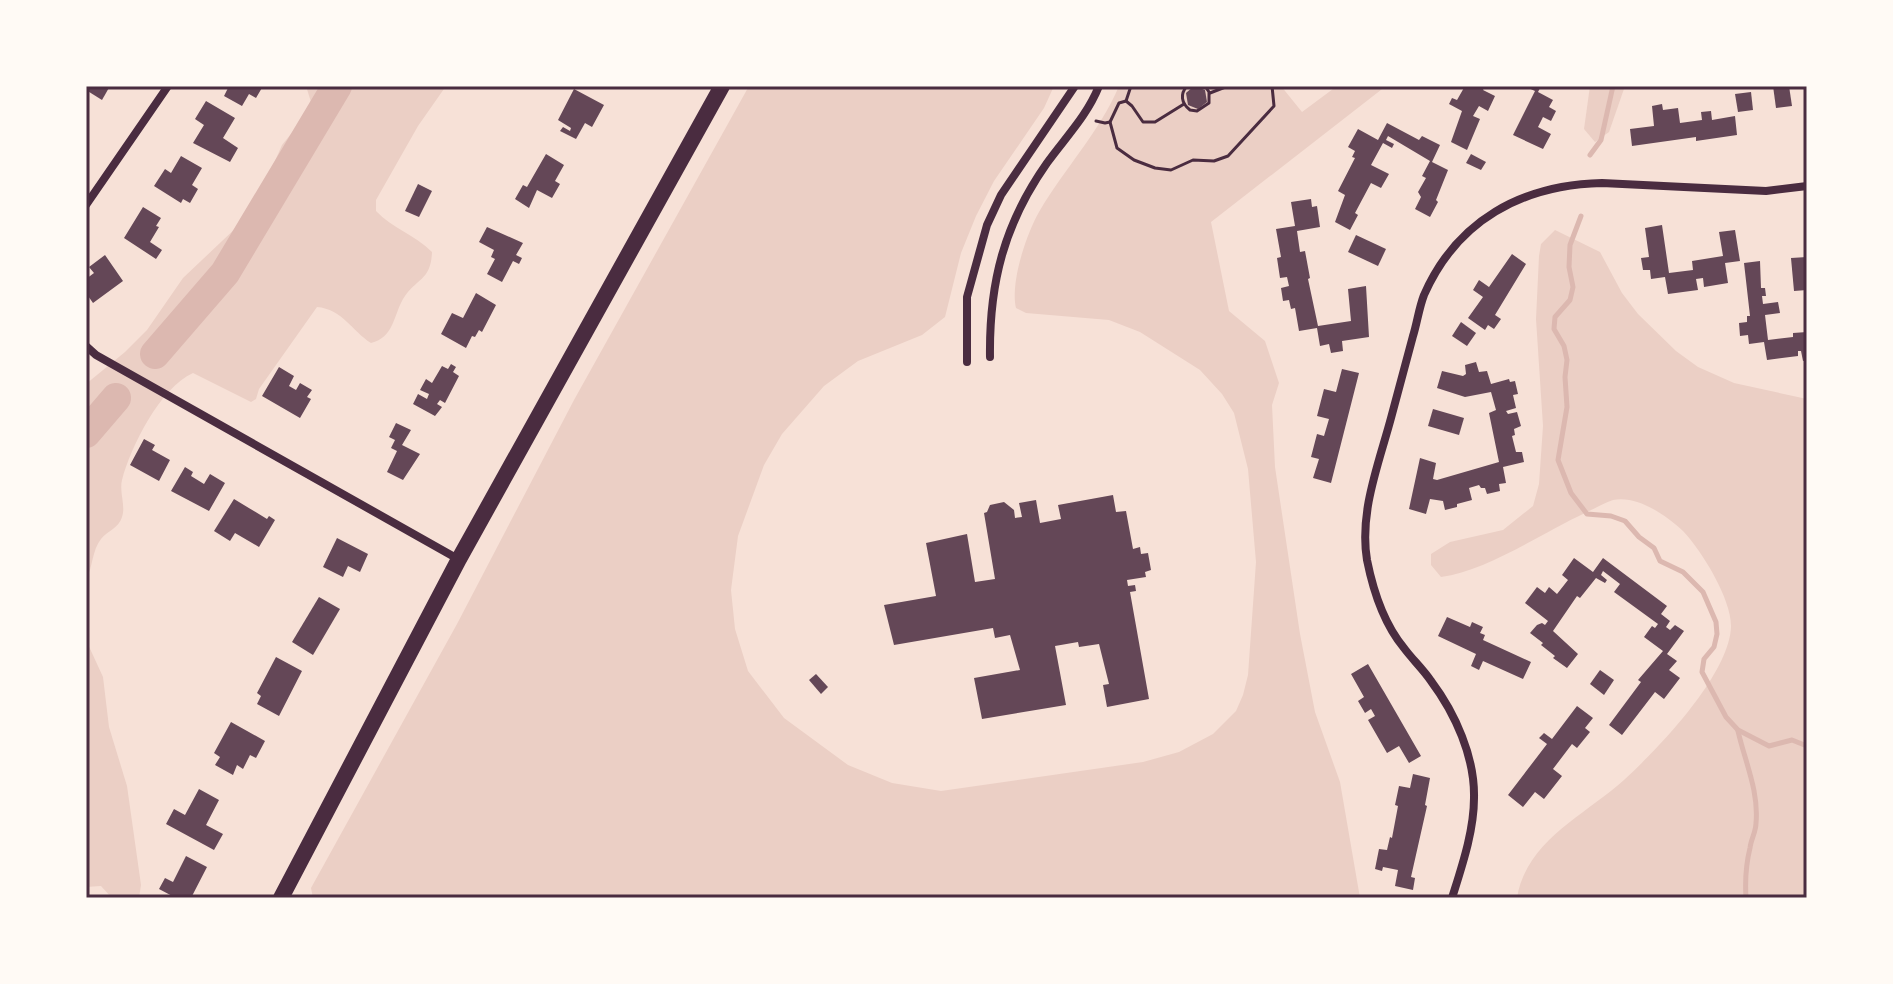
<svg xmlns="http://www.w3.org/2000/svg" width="1893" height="984" font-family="'Noto Sans',sans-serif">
<rect width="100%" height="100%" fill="#f7e1d7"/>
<g fill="#ebcfc5">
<path d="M306,86H446L418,126L376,200V211C392,228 415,235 432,252C431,281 416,278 403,299C393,317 394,337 371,343C352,331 342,309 317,307L259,389L256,399L251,402L193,373C160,388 131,446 122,480C119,492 126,506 122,517C119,528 107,531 101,539C92,550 93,567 86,580V384L125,352L147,330L183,278L240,224L268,177L282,145L308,113L311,102Z"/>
<path d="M749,86H1054L1044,108L994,181L976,216L961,253L945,317L922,335L858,361L824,386L782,434L764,465L738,536L731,590L735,629L748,671L784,718L848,765L892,783L941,791L1143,762L1179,752L1213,734L1236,711L1243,695L1248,675L1256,562L1248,469L1234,413L1222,394L1200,370L1140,332L1109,320L1026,313L1016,308C1010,283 1026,235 1039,212C1064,169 1099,133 1119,86H1281L1302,112L1337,86H1386L1211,222L1229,311L1265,341L1279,383L1272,405L1275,467L1300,634L1315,712L1340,782L1360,898H313L311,888L457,624L574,400Z"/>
<path d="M1590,86H1625L1609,132L1595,142L1584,129Z"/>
<path d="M1555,230L1600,252L1622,293L1638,314L1676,351L1698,367L1734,383L1807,399V898H1517C1526,841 1585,815 1624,780C1658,749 1729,675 1731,627C1732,600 1702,551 1683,531C1666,515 1637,495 1613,500C1604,503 1594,509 1585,513C1542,533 1487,571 1441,577L1431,565V554L1450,542L1503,530L1533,506L1539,484L1543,426L1536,319L1539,256L1541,244Z"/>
<path d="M86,640L103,677L109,727L127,786L141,885L139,898H112L101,886L86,887Z"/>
</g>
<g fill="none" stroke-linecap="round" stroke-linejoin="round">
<g stroke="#dcb8b0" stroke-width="5">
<path d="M1590,155L1601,140L1613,86"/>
<path d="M1581,216L1570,245L1569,267L1573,287L1570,300L1555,317L1554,329L1564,346L1567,360L1565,377L1567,407L1558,460L1571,493L1587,514L1611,516L1625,521L1639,537L1654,548L1660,561L1683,572L1703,592L1716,622L1717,634L1714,647L1704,659L1702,672L1726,717L1738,730L1769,746L1792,740L1807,746"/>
<path d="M1738,731C1745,762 1759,791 1756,823C1756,832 1751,839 1750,848C1746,864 1745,882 1746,898"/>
</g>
<g stroke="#dcb8b0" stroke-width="30">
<path d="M155,354L225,273L337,86"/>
<path d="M86,433L116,398"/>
</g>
</g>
<g fill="#644757">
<path d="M86,86H110L102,100L86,90Z"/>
<path d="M229,86H263L256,98L249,94L242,106L224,96Z"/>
<path d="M1194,86L1205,90L1207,102L1198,109L1188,105L1186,93Z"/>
<path d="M1465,86H1485L1483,90L1495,96L1488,111L1479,106L1473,116L1480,119L1467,150L1451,142L1462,111L1449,104L1452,98L1457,100Z"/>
<path d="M1524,86H1541L1538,92L1553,100L1549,107L1556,111L1551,121L1543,117L1538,127L1551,134L1543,149L1513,135L1535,91Z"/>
<path d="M1773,86H1789L1792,106L1776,108Z"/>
<path d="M574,89L604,105L592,127L585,123L576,139L560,131L563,127L570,131L571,128L558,120Z"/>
<path d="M1751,92L1753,110L1738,112L1735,94Z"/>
<path d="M206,101L235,118L223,138L238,148L230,162L193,143L204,125L195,119Z"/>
<path d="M1662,104L1663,110L1678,108L1680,123L1702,120L1701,112L1711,111L1712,120L1735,116L1737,135L1696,141V137L1632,146L1630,129L1654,126L1652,106Z"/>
<path d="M1387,123L1419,140L1422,136L1440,145L1432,162L1448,170L1436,200L1438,202L1430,217L1415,209L1421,197L1418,192L1426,178L1422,176L1430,161L1388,136L1386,140L1394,144L1392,148L1383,143L1371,165L1389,174L1381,188L1371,183L1355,213L1358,215L1350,230L1335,222L1345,195L1338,191L1355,158L1352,157L1355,151L1348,147L1358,129L1378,140Z"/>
<path d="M546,154L564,165L555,181L560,184L552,198L537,190L529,208L515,199L523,185L527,187Z"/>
<path d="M1471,154L1486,162L1481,170L1466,163Z"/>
<path d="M181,156L202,168L192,185L198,189L190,203L183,199L181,203L154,186L165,169L171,173Z"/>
<path d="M418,184L432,191L419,217L405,211Z"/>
<path d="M1311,199L1312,207L1317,206L1320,227L1297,231L1300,252L1305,251L1310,278L1308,279L1318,326L1351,321L1348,289L1366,286L1369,337L1342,341L1343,351L1331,353L1329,344L1320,346L1317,328L1299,331L1295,308L1291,309L1289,300L1283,301L1281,288L1289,286L1287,277L1280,278L1277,258L1281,257L1276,229L1295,226L1291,202Z"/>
<path d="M143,207L161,218L156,226L159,227L150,242L162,250L156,259L124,238Z"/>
<path d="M1662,225L1669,273L1693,270L1692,261L1723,256L1719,232L1735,230L1740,261L1725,263L1728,283L1704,287L1703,278L1696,279L1698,290L1668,294L1665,277L1651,279L1650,270H1643L1641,258L1649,257L1645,228Z"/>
<path d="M487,227L523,243L516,255L522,258L519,264L513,261L502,282L487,274L495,259L491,257L494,250L479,242Z"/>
<path d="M1356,235L1386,249L1378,266L1348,252Z"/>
<path d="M1512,254L1526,264L1495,315L1501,319L1494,329L1488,325L1485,330L1468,318L1483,297L1473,290L1479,280L1489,287Z"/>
<path d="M105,255L123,281L93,303L86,293V279L94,273L89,267Z"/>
<path d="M1807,257V290L1794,291L1791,258Z"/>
<path d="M1760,261L1761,288H1765L1766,296H1762L1763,304L1778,302L1780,313L1765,315L1768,340L1793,337V333L1807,332V360L1803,361L1801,351H1798V356L1767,360L1764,342L1749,344L1748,335L1740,336L1739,323L1747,322V316H1750L1744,263Z"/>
<path d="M476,293L496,305L482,332L479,330L475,337L472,336L466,348L441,334L452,313L463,318Z"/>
<path d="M1461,322L1476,333L1467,346L1452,336Z"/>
<path d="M1476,362L1479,372L1487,371L1491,384L1509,379L1510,382L1515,381L1518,394L1513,395L1516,408L1506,411L1508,414L1517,412L1521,426L1514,429L1515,435L1512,436L1516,452H1522L1524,462L1503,467L1506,483L1499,484L1500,491L1487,494L1485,488H1481L1479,485L1469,488L1472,500L1457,504V507L1445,510L1443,501L1430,499L1426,514L1409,509L1420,458L1436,463L1433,479L1437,480L1499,462L1489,413L1496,410L1491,392L1465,397L1437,388L1442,371L1463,376L1466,374L1465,365Z"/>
<path d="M451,364L456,367L453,372L459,376L445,403L440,400L437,404L442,407L439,411L435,416L413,404L418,394L427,399L429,394L420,390L426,379L432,383L442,366L448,369Z"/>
<path d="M279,367L294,376L289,386L296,390L300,383L312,390L307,397L311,399L300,418L262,396Z"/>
<path d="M1342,369L1359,373L1331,483L1313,478L1319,459L1311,457L1317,434L1324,436L1329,419L1317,416L1324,389L1336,392Z"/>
<path d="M1433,409L1464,418L1459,435L1428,426Z"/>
<path d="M396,423L411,430L402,445L420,454L403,480L387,472L397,451L391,448L395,440L389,437Z"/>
<path d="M144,439L155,445L152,450L170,460L159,481L130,465Z"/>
<path d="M185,467L193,472L191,476L204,484L210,474L225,483L209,511L171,491Z"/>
<path d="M1113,495L1116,512L1126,511L1133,549L1140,547L1141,554L1148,553L1151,570L1145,572L1146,577L1127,580L1128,586L1135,585L1136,591L1130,592L1149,699L1107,707L1103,685L1109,684L1099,644L1079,647L1078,642L1055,646L1066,705L982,719L974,678L1020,670L1010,635L995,638L993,628L894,645L884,605L936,596L926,543L967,534L975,582L995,579L984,513L987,512L990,505L1004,502L1014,510L1015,518L1022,517L1019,503L1036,500L1040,523L1061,519L1058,505Z"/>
<path d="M234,499L267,519L269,516L275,520L259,547L235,533L230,541L214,531Z"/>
<path d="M337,538L368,554L360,572L348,566L343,577L323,567Z"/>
<path d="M1574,558L1593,572L1603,558L1667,606L1661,614L1670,621L1666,627L1670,630L1675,625L1684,631L1667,654L1677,661L1669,670L1680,678L1664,699L1655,692L1622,735L1609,725L1641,682L1638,680L1663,651L1644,637L1652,626L1655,628L1658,624L1614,592L1620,584L1603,571L1601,575L1607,580L1605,583L1596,578L1580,598L1577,596L1553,631L1578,654L1567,668L1553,658L1555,656L1541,645L1543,643L1530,633L1537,625L1542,623L1545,625L1548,621L1525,603L1537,587L1545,593L1549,587L1557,594L1568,580L1562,575Z"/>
<path d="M319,597L340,609L313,655L292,642Z"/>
<path d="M1447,617L1470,627L1472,622L1483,627L1480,633L1485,635L1483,640L1531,662L1523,679L1483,661L1479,670L1471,666L1476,654L1438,636Z"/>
<path d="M276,657L302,671L279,716L257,704L261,696L257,693Z"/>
<path d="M1368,664L1421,756L1409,763L1399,746L1387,753L1368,720L1375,716L1371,709L1365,713L1358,701L1364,697L1351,674Z"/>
<path d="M1600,670L1614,680L1604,695L1590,684Z"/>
<path d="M816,674L828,687L821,694L809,680Z"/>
<path d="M1577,706L1593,718L1585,728L1590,732L1577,748L1572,744L1553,769L1562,776L1544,799L1535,792L1523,807L1508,795L1547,744L1539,738L1544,733L1552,739Z"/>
<path d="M231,722L265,741L256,758L250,755L243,769L237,765L233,775L215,765L220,757L214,753Z"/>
<path d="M1413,774L1430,778L1425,805L1427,806L1411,877L1415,878L1413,890L1395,886L1398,870L1383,867L1382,871L1375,869L1379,849L1387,850L1390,837L1392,838L1398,806L1395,805L1399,786L1410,788Z"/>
<path d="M199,789L219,800L206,825L223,834L214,850L166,824L174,809L185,815Z"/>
<path d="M186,856L207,867L191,898H176L159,889L165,878L173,882Z"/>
</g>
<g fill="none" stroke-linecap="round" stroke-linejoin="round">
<g stroke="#4a2c40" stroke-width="3">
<path d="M1187,86C1180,94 1181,103 1190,110L1197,111L1209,103V92L1205,86"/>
<path d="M1210,93L1228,86"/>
<path d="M1126,101L1131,86"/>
<path d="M1184,104L1155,122H1143L1132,106L1126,101L1119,103L1110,122L1117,148L1134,160L1155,168L1171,170L1193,160L1214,161L1228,156L1274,106L1272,86"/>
<path d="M1096,121L1105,123L1110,122"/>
</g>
<g stroke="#4a2c40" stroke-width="8">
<path d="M86,205L168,86"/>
<path d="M86,346L96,355L458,559"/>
<path d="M990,357C989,283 1004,224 1047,163C1065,138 1087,116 1099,86"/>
<path d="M967,362V297L987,225L1001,195L1075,86"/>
<path d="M1452,898C1462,866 1474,831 1474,798C1475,757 1455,713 1431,681C1423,669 1412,659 1404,648C1384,624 1373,590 1367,560C1359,512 1379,463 1391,418C1398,391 1406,363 1413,336C1417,323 1419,308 1424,295C1457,220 1522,185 1602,183L1766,191L1807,186"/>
</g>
<path stroke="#4a2c40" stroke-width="16" d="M281,898L459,559L722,86"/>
</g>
<rect width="1893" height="984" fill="none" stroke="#fffaf5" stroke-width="176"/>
<rect x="88" y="88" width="1717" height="808" fill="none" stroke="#4a2c40" stroke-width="3"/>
</svg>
